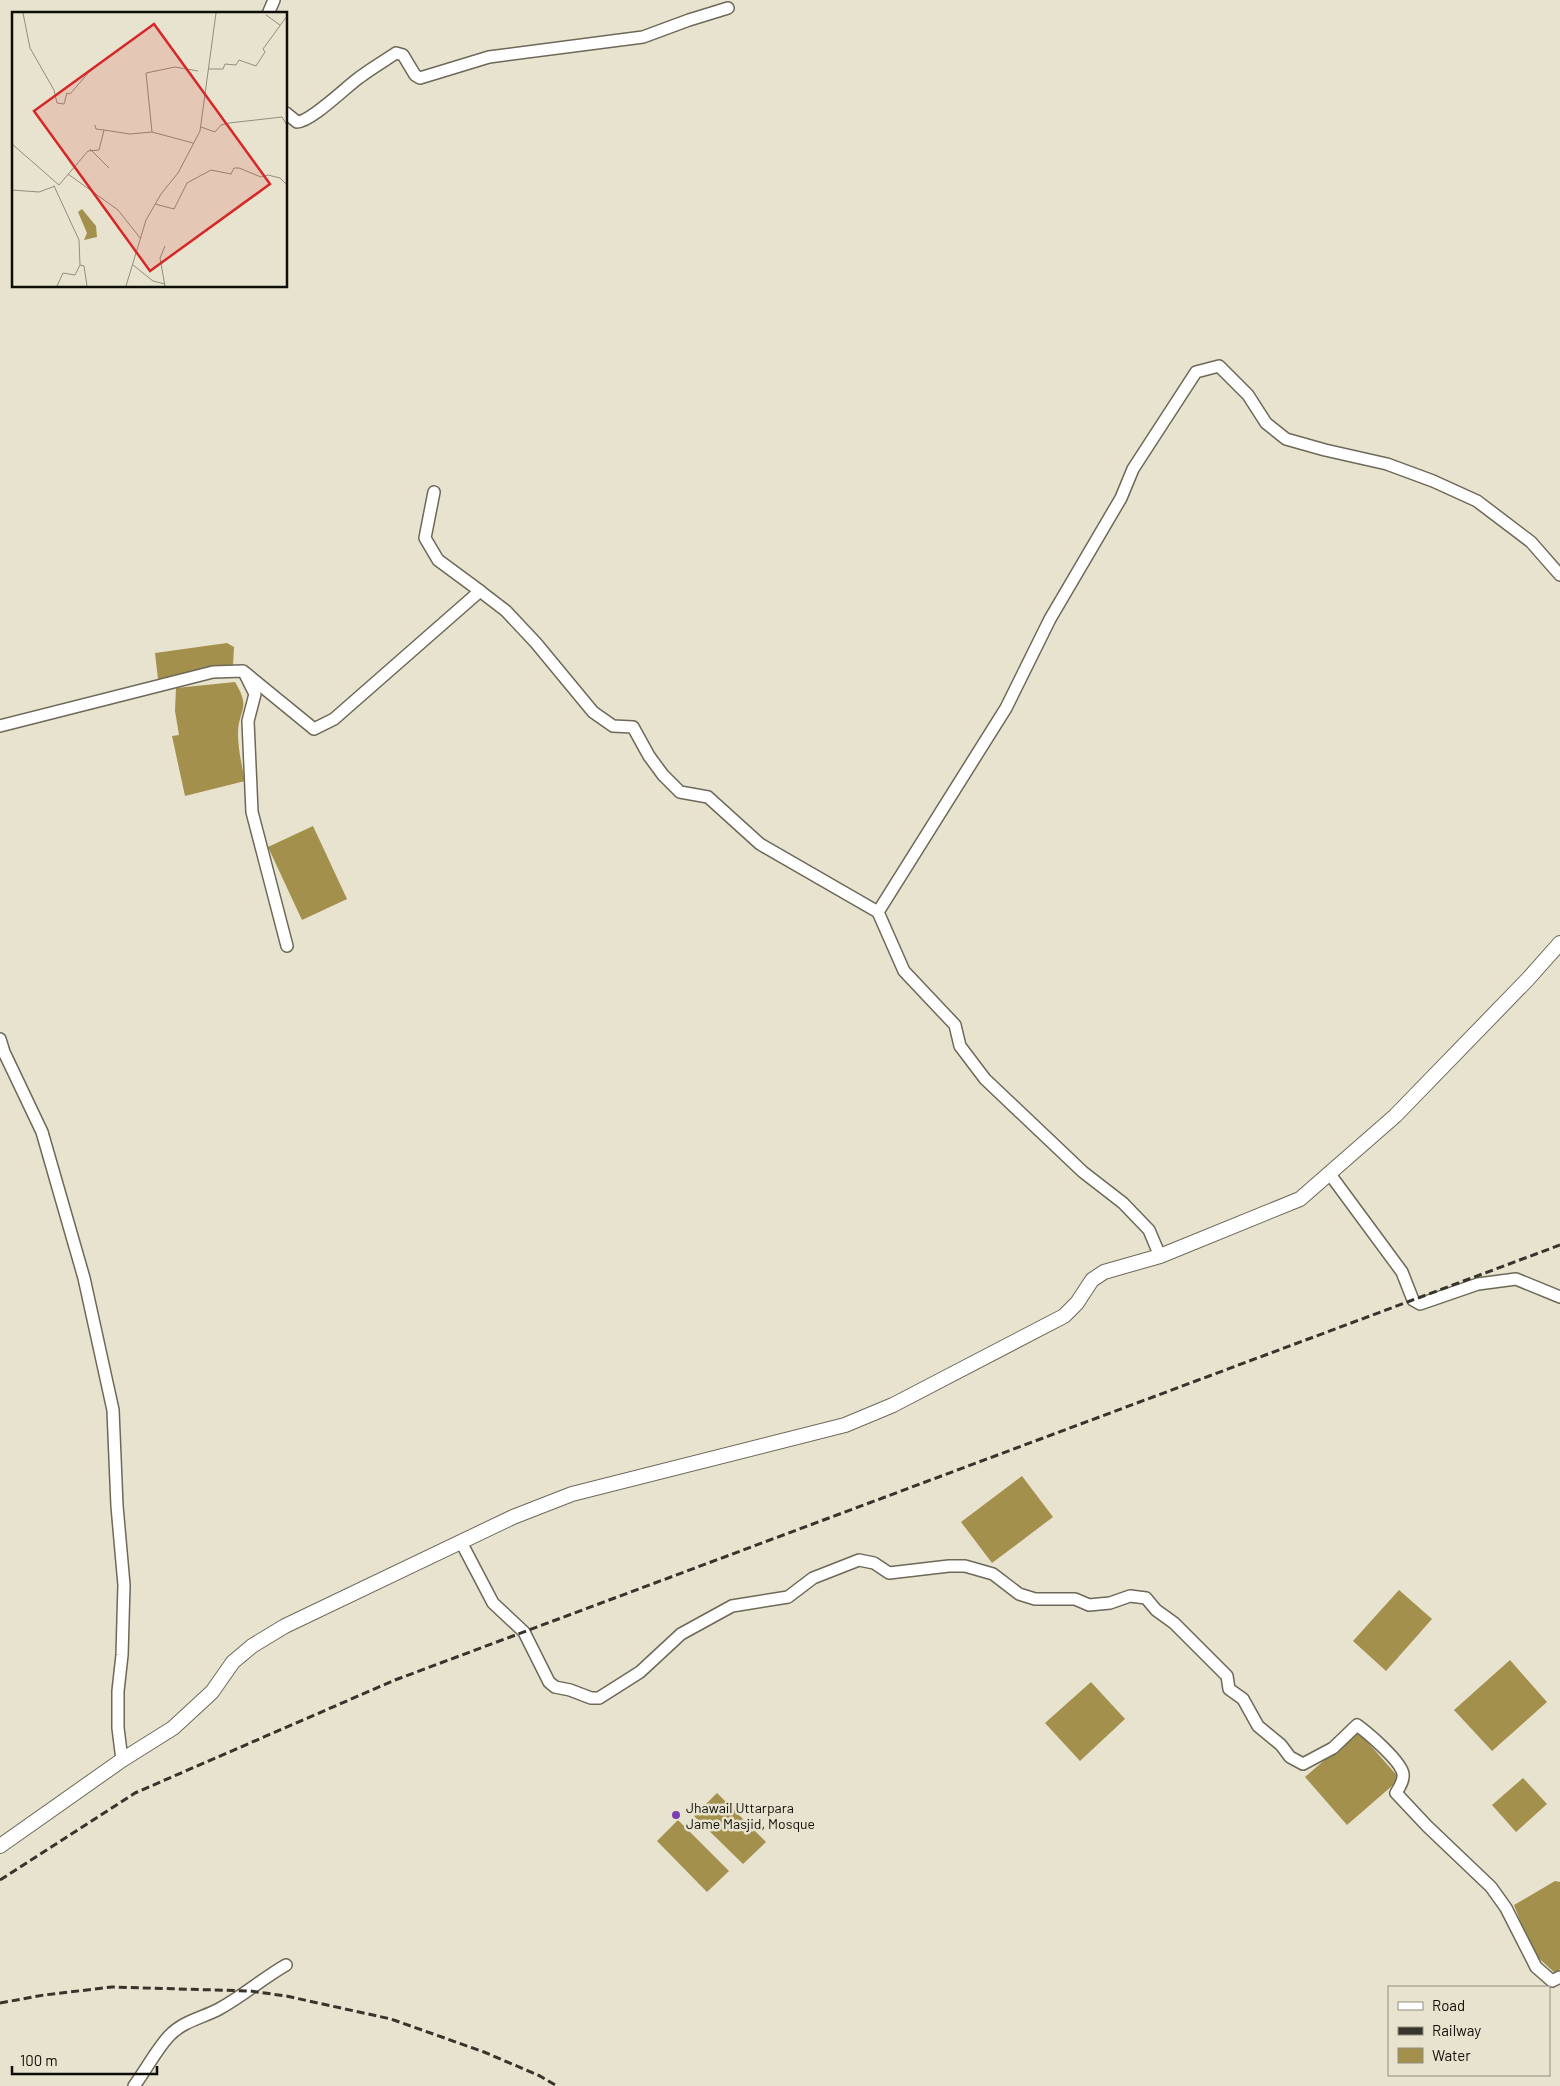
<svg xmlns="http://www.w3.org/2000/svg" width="1560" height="2086" font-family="Barlow,sans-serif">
<rect width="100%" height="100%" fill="#e8e3cf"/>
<g fill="#a3904c">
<path d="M227,643L234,647L233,665L158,679L155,653Z"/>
<path d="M235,682C252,710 238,709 238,734C238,749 242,766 245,781L185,796L172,736L179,735L175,711L176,688Z"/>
<path d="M313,826L347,899L302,920L268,847Z"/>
<path d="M1022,1476L1053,1517L992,1563L961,1522Z"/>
<path d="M1399,1590L1432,1619L1386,1671L1353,1641Z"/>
<path d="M1510,1660L1547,1702L1492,1751L1454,1710Z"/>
<path d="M1091,1682L1125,1719L1080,1761L1045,1723Z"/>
<path d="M1358,1731L1400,1779L1347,1825L1305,1777Z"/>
<path d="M1523,1778L1547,1804L1516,1832L1492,1805Z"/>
<path d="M717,1793L766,1842L743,1864L694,1816Z"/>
<path d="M678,1820L729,1871L707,1892L657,1841Z"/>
<path d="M1555,1881L1560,1882V1969L1556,1974L1532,1952L1514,1905Z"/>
</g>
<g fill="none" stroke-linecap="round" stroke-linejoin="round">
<defs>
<g id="minor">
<path d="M268,14L274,0"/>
<path d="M286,113L297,122C311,122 347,86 360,77C372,68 384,61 396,53L403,55L415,75L420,78L489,57L643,37L689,20L728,8"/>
<path d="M480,591L506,611L536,643L593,712L613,726L633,727L649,756L663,775L680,792L708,797L760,844L878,912L904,971L955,1025L960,1046L985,1079L1083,1172L1123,1203L1149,1230L1160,1256"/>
<path d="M245,674L255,694L248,721L252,812L287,946"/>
<path d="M0,726L213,672L243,671L314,729L334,719L480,591L438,560L425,538L434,492"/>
<path d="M878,912L1006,708L1050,619L1121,498L1133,469L1196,372L1219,366L1248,395L1266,423L1286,439L1325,450L1387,464L1433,481L1477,501L1531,542L1560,575"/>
<path d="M0,1039L4,1052L42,1132L84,1278L113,1410L117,1506L124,1585L122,1655L118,1691V1728L122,1760"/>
<path d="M1329,1173L1402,1272L1413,1300L1420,1304L1478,1284L1516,1279L1560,1297"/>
<path d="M461,1542L493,1603L524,1632L549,1682L555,1687L570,1690L591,1698H599L640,1672L681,1634L732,1606L788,1597L813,1578L859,1560L874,1563L889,1573L949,1566H965L993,1574L1019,1594L1035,1599H1075L1089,1605L1110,1603L1130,1596L1146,1598L1156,1610L1174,1623L1227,1676L1229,1689L1243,1699L1258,1726L1281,1745L1290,1757L1303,1764L1333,1748L1357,1725C1368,1733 1401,1761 1403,1774C1404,1781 1399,1788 1396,1793L1427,1826L1491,1887L1506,1908L1536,1967L1552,1981L1560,1977"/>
<path d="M134,2086C146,2070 156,2050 169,2036C183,2021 202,2018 219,2009C243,1996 263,1978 286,1965"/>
</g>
<path id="major" d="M0,1846L122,1760L173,1728L212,1692L233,1662L252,1646L285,1626L513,1517L572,1494L845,1425L893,1405L1064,1316L1077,1303L1092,1280L1104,1272L1160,1256L1300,1199L1395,1116L1528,979L1560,943"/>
</defs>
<use href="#minor" stroke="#6d6857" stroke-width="14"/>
<use href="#major" stroke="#6d6857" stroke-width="16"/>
<use href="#minor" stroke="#fff" stroke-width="11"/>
<use href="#major" stroke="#fff" stroke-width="14"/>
<g stroke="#37342c" stroke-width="3" stroke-dasharray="8 4" stroke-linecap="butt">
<path d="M0,1880L135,1793L395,1680L1560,1245"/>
<path d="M0,2003L44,1995L112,1987L250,1991L286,1996L391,2019L484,2052L540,2076L557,2086"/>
</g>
</g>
<circle fill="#7a3eb4" stroke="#e8e3cf" stroke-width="2" cx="676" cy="1815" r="5"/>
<g text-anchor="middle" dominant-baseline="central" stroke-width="5" stroke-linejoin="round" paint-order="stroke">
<g font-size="14" fill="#0f0d07" stroke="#e8e3cf" text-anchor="start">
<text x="686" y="1807">Jhawail Uttarpara<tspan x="686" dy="16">Jame Masjid, Mosque</tspan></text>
</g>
</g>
<g transform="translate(12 12)">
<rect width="275" height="275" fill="#e8e3cf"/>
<path d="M70,197L84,214L85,225L72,228L75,221L66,200Z" fill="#a3904c"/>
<path fill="none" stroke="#918d7f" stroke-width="1" d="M11,1L18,36L42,78L45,91L52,92L55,81L58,82L78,59M254,3L268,13M197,57H211L213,52L224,53L227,48L244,54L253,40L251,37L275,4M189,115L203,120L209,113L217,111L270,105L275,113M92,118L118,122L140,120L181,131M140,120L134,61L163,55L186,59M0,132L47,173L76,139L87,138L92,118L84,117L83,113M78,137L97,156M56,162L106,198L129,227M42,174L67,228L68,253L72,254L75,274M0,178L27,180L43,174M143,192L162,197L175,171L199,158L219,162L222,156H227L249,165L256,163L268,166L275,173M121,253L141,269L153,272M45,274L51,261L63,263L68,253M114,274L134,208L149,182L166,161L188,119L204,1M153,274L148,246L153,234"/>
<path fill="#d62828" fill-opacity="0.15" stroke="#d62828" stroke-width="2.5" d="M142,12L258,172L138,259L22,99Z"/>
<rect width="275" height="275" fill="none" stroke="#0f0d07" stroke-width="2.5"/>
</g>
<rect x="1388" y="1986" width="162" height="90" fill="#e8e3cf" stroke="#918d7f"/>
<rect x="1398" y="2002" width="25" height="8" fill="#ffffff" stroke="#918d7f"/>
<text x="1432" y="2011" font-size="15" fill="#0f0d07">Road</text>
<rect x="1398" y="2027" width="25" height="8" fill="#37342c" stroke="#918d7f"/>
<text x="1432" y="2036" font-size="15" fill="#0f0d07">Railway</text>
<rect x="1398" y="2048" width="25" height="15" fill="#a3904c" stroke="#918d7f"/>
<text x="1432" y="2061" font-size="15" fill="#0f0d07">Water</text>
<path d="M12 2066v8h145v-8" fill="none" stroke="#0f0d07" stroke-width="2.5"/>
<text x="20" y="2066" font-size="15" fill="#0f0d07" stroke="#e8e3cf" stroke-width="4" paint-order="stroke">100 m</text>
</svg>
